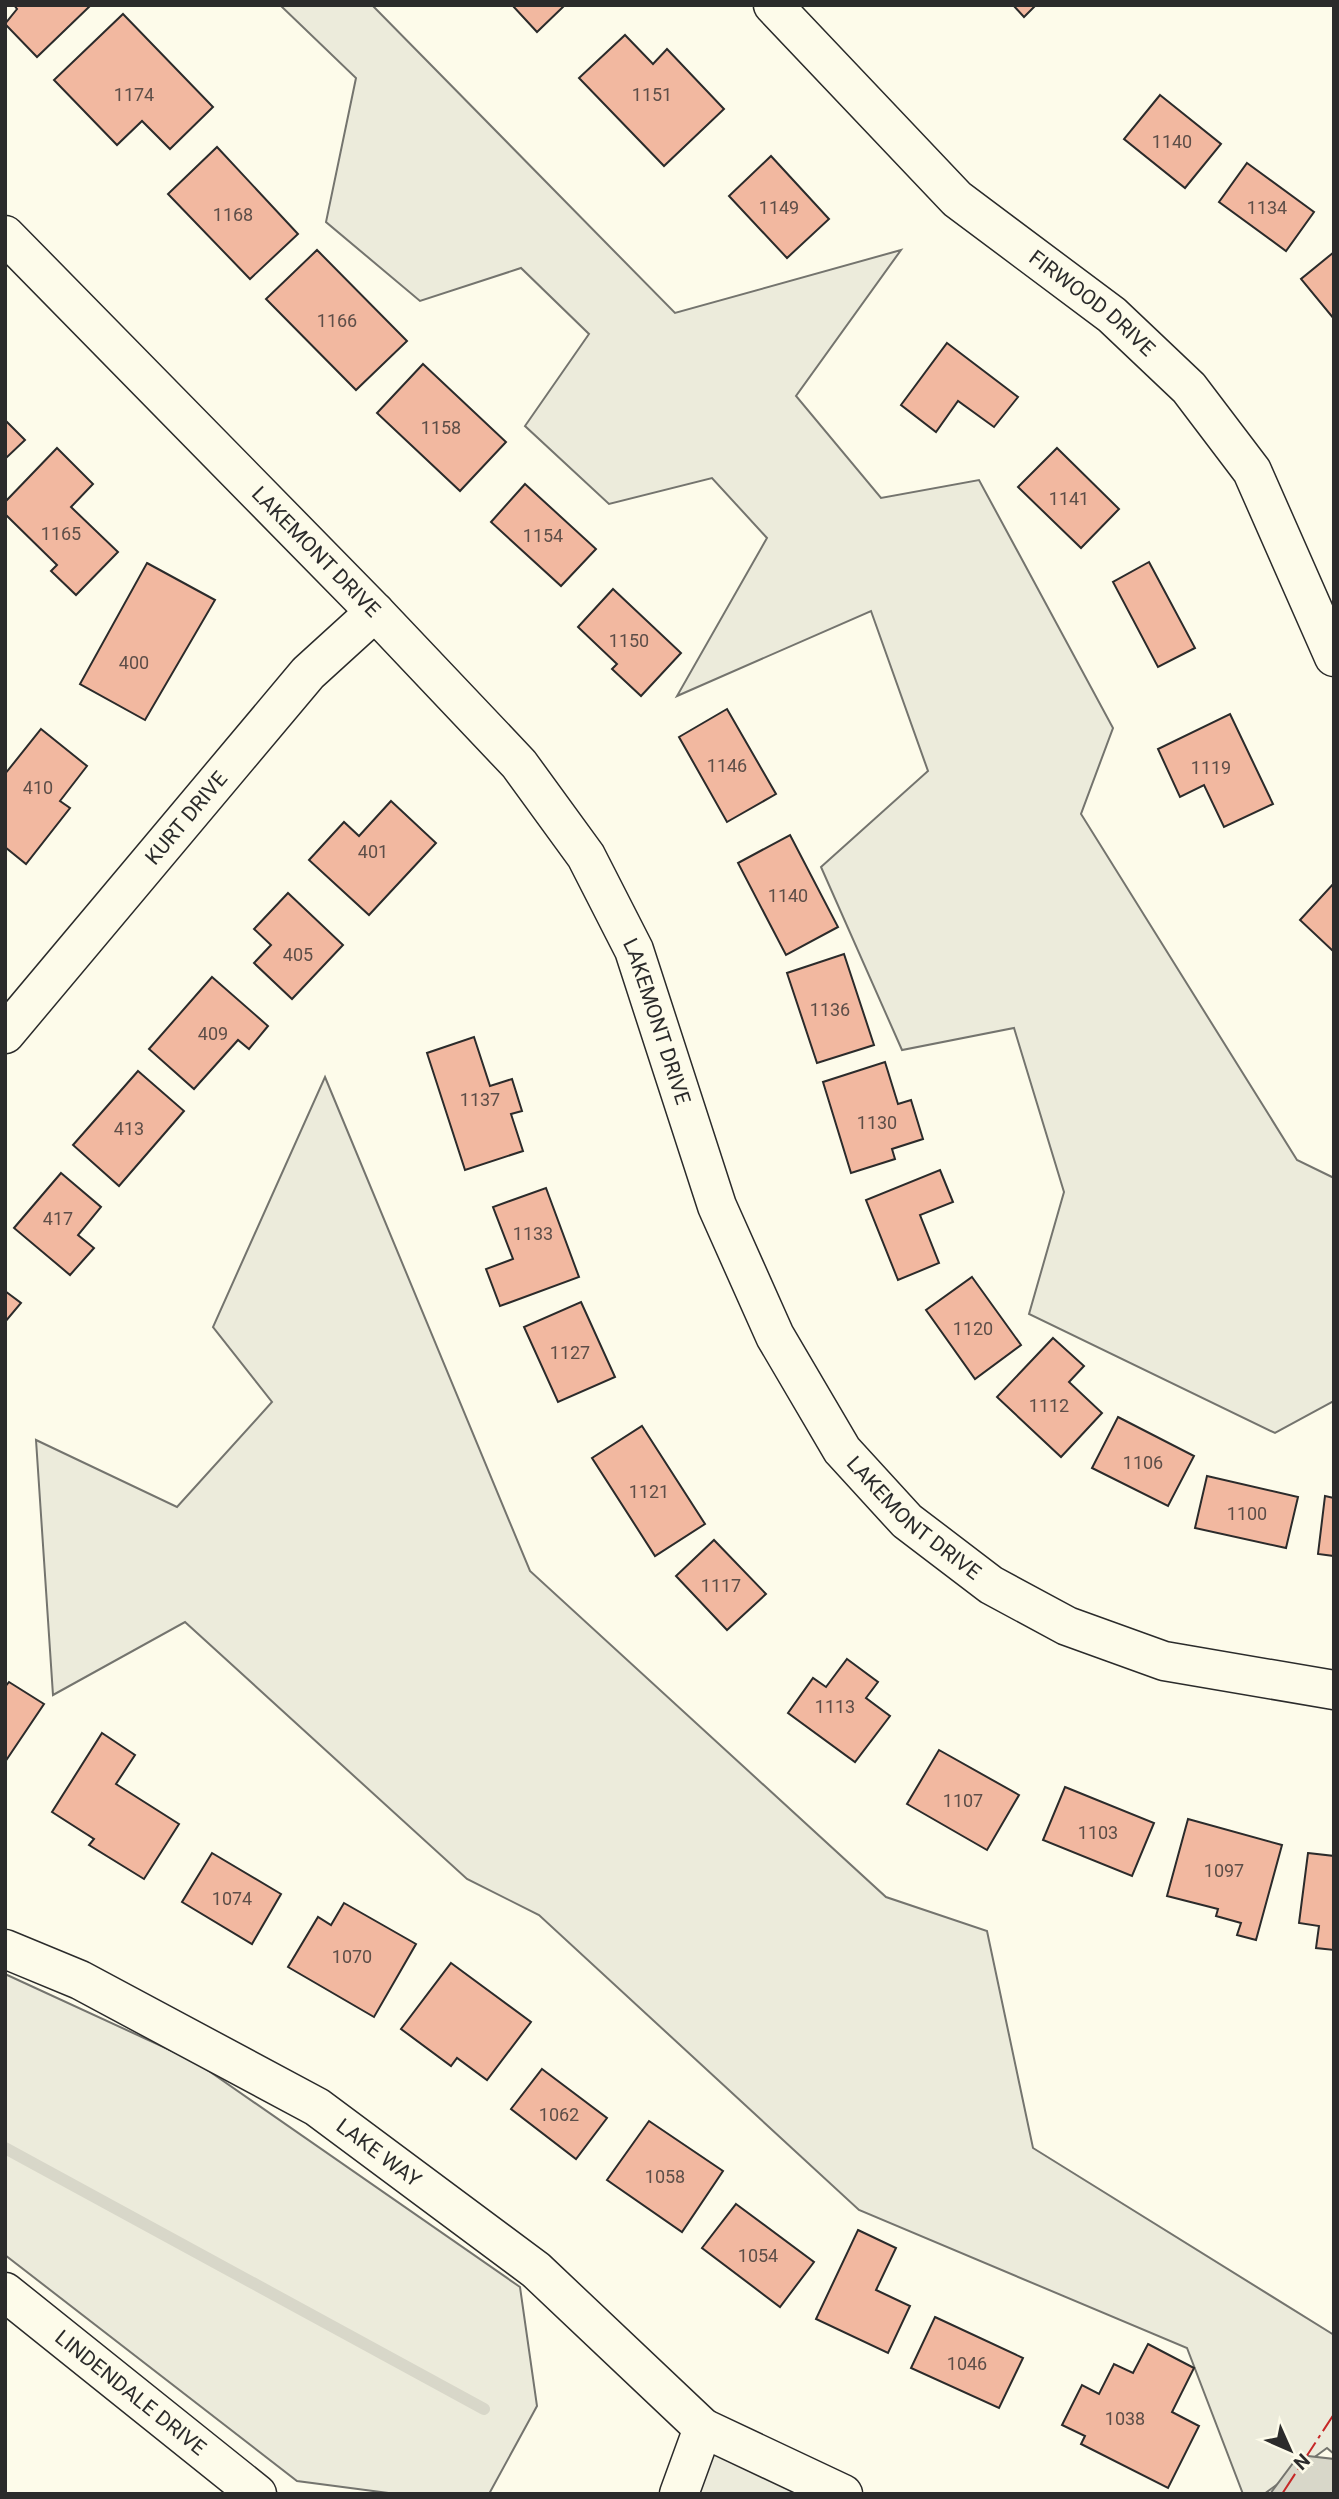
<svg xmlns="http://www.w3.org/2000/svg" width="1339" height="2499" font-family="Roboto,sans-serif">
<rect width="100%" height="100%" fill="#fdfbea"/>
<g fill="#ecebdb" stroke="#74746e" stroke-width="2">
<path d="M280,5H372L675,313L901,250L796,396L881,498L979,480L1113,728L1081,814L1297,1160L1334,1178V1401L1275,1433L1029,1314L1064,1192L1014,1028L902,1050L821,867L928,771L871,611L677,696L767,538L712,478L609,504L525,426L589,334L521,268L420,301L326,222L356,78Z"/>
<path d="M325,1077L530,1571L886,1897L987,1931L1033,2148L1334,2335V2454L1327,2448L1264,2494H1243L1187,2348L859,2210L539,1915L467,1879L185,1622L53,1695L36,1440L177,1507L272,1402L213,1327Z"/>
<path d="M5,1974L196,2062L520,2287L537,2406L489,2494H396L297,2481L5,2255Z"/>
<path d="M717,2447L807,2494H693Z"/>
</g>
<path fill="#d8d7c9" stroke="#74746e" stroke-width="2" d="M1299,2455L1334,2459V2494H1270Z"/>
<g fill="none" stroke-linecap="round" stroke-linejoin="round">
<path stroke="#d8d7c9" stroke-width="12" d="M5,2148L484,2409"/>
</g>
<g fill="#f2b8a0" stroke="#2b2b2b" stroke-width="2">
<path d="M14,5H91L37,57L5,24L17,9Z"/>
<path d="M512,5H565L537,32Z"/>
<path d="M1013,5H1036L1024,17Z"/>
<path d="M123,14L213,107L170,149L142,121L117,145L54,80Z"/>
<path d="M625,35L653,64L667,49L724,109L664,166L579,78Z"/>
<path d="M1160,95L1221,144L1185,188L1124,139Z"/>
<path d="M217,147L298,234L250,279L168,194Z"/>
<path d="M771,156L829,219L787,258L729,196Z"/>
<path d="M1247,163L1314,212L1286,251L1219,202Z"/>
<path d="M317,250L407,341L356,390L266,299Z"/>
<path d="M1334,252V319L1301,279Z"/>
<path d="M947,343L1018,397L994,427L958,401L936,432L901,405Z"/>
<path d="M423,364L506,442L460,491L377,413Z"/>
<path d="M5,420L25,440L5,459Z"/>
<path d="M57,448L93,484L71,507L118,552L76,595L51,571L57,565L5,514V502Z"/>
<path d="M1057,448L1119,509L1081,548L1018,487Z"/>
<path d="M525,484L596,549L561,586L491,522Z"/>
<path d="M1149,562L1195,648L1158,667L1113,582Z"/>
<path d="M147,563L215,600L145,720L80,684Z"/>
<path d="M613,589L681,653L641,696L612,669L617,664L578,627Z"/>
<path d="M727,709L776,794L727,822L679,737Z"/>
<path d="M1230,714L1273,804L1224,827L1204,785L1180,797L1158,749Z"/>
<path d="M41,729L87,766L60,801L70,808L26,864L5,847V774Z"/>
<path d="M391,801L436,843L369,915L309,860L344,822L359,836Z"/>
<path d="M790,835L838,927L786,955L738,863Z"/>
<path d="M1334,883V952L1300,920Z"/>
<path d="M288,893L343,945L292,999L254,963L271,945L254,929Z"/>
<path d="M844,954L874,1045L817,1063L787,973Z"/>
<path d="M212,977L268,1026L249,1049L238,1040L194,1089L149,1049Z"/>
<path d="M474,1037L490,1086L512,1079L522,1111L511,1114L523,1151L465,1170L427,1053Z"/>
<path d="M885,1062L898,1104L911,1100L923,1139L892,1149L895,1159L851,1173L823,1082Z"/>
<path d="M138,1071L184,1111L119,1186L73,1145Z"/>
<path d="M940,1170L953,1202L920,1215L939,1263L898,1280L866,1200Z"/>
<path d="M61,1173L101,1207L78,1235L94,1248L70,1275L14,1228Z"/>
<path d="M546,1188L579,1277L500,1306L486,1269L513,1259L493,1207Z"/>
<path d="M972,1277L1021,1345L975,1379L926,1310Z"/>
<path d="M5,1291L21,1303L5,1322Z"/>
<path d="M581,1302L615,1377L558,1402L524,1327Z"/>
<path d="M1053,1338L1084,1366L1069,1382L1102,1413L1061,1457L997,1397Z"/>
<path d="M1118,1417L1194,1456L1168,1506L1092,1468Z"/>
<path d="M642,1426L705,1524L655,1556L592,1458Z"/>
<path d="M1207,1476L1298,1497L1286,1548L1195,1528Z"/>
<path d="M1325,1496L1334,1498V1556L1318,1554Z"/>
<path d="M714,1540L766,1594L727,1630L676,1576Z"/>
<path d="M847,1659L878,1682L866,1698L890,1716L855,1762L788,1713L813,1678L826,1687Z"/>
<path d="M9,1682L44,1704L5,1762V1687Z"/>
<path d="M102,1733L135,1755L116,1784L179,1824L144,1879L89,1845L94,1839L52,1812Z"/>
<path d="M939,1750L1019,1795L987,1850L907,1804Z"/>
<path d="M1065,1787L1154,1823L1132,1876L1043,1840Z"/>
<path d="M1188,1819L1282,1845L1256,1940L1237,1935L1241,1923L1216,1916L1218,1909L1167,1896Z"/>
<path d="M212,1853L281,1894L252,1944L182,1902Z"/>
<path d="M1308,1853L1334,1856V1950L1316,1948L1319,1926L1299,1923Z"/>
<path d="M344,1903L416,1944L374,2017L288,1967L318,1917L331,1925Z"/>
<path d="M451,1963L531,2022L487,2080L457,2058L451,2066L401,2029Z"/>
<path d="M542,2069L607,2118L576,2159L511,2109Z"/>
<path d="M649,2121L723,2171L682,2232L607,2180Z"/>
<path d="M736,2204L814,2262L780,2307L702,2248Z"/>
<path d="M858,2230L896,2248L876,2290L910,2306L888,2353L816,2319Z"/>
<path d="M935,2317L1023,2358L999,2408L911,2368Z"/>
<path d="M1148,2344L1194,2368L1172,2412L1199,2426L1168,2488L1081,2444L1085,2436L1062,2425L1082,2385L1099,2394L1114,2364L1133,2373Z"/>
</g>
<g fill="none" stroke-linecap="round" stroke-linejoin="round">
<defs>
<g id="street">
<path id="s1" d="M773,5L957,199L1112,315L1189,388L1252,471L1334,657"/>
<path id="s2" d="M5,235L375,612L519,764L586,856L634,950L717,1206L775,1336L842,1450L907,1521L991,1585L1067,1626L1164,1661L1334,1690"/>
<path id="s3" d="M5,1034L308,673L375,612"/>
<path id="s4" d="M5,1949L80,1980L317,2107L536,2270L703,2428"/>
<path id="s5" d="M5,2292L257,2494"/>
<path d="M679,2494L703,2428L843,2494"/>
</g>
</defs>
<use href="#street" stroke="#2b2b2b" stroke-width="41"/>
<use href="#street" stroke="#fdfbea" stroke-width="38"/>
<path stroke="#c62828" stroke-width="2" stroke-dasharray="24 5 3.5 5" stroke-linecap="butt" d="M1282,2494L1334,2414"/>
</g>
<g text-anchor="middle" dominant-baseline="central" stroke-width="5" stroke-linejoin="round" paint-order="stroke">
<g font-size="18" fill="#5d4e48">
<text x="134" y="94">1174</text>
<text x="652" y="94">1151</text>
<text x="1172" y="141">1140</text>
<text x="779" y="207">1149</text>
<text x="1267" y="207">1134</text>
<text x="233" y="214">1168</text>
<text x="337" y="320">1166</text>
<text x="441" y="427">1158</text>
<text x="1069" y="498">1141</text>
<text x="61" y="533">1165</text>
<text x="543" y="535">1154</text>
<text x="629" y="640">1150</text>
<text x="134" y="662">400</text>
<text x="727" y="765">1146</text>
<text x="1211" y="767">1119</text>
<text x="38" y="787">410</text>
<text x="373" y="851">401</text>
<text x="788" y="895">1140</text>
<text x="298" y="954">405</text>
<text x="830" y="1009">1136</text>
<text x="213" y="1033">409</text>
<text x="480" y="1099">1137</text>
<text x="877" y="1122">1130</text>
<text x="129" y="1128">413</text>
<text x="58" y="1218">417</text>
<text x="533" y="1233">1133</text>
<text x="973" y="1328">1120</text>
<text x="570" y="1352">1127</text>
<text x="1049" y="1405">1112</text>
<text x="1143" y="1462">1106</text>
<text x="649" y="1491">1121</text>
<text x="1247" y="1513">1100</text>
<text x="721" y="1585">1117</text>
<text x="835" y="1706">1113</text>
<text x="963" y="1800">1107</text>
<text x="1098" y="1832">1103</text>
<text x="1224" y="1870">1097</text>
<text x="232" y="1898">1074</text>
<text x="352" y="1956">1070</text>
<text x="559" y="2114">1062</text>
<text x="665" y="2176">1058</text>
<text x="758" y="2255">1054</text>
<text x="967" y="2363">1046</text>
<text x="1125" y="2418">1038</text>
</g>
<g font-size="21" fill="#2b2b2b" stroke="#fdfbea">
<text stroke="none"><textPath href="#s1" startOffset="438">FIRWOOD DRIVE</textPath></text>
<text stroke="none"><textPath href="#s2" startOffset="444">LAKEMONT DRIVE</textPath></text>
<text stroke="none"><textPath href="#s3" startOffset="282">KURT DRIVE</textPath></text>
<text stroke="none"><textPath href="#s2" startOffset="1032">LAKEMONT DRIVE</textPath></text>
<text stroke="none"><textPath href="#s2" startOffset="1600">LAKEMONT DRIVE</textPath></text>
<text stroke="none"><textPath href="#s4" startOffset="427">LAKE WAY</textPath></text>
<text stroke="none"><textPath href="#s5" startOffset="161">LINDENDALE DRIVE</textPath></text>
</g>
</g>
<rect width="1339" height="2499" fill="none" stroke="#2b2b2b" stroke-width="14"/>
<g transform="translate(1290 2450) rotate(135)" stroke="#fdfbea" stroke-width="5" paint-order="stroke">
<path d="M0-5L12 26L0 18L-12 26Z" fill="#2b2b2b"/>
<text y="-10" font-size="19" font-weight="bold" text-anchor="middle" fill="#2b2b2b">N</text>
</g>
</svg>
